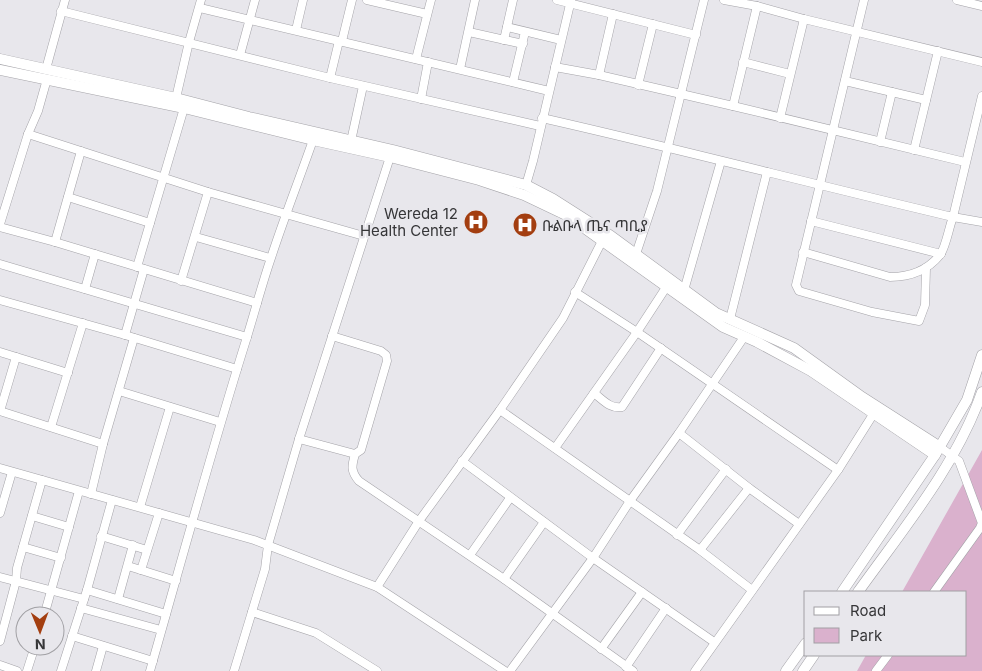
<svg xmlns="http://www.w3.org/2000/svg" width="982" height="671" font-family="Inter,'Noto Sans Ethiopic',sans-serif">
<rect width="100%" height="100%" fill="#e8e7ec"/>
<path fill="#dab1cd" d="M982,450V671H857L866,655H966V592H902Z"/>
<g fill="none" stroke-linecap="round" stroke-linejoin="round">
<defs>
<g id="street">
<path d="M367,0L427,14"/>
<path d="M557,0L696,35"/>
<path d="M724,0L757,6L804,19L982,62"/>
<path d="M864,0L796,285L799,291L872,312L919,321L925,305L926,268"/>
<path d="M957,0L982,6"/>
<path d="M200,8L549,91"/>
<path d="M61,11L330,78L540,126"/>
<path d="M507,27L561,40"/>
<path d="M296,30L303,0"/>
<path d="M469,32L523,44"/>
<path d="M504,40L513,0"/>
<path d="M342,41L352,0"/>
<path d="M240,55L255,0"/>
<path d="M416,59L431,0"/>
<path d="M743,62L790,74"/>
<path d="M555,67L599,75L733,106L965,162"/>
<path d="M46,69L65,0"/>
<path d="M460,69L475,0"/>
<path d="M599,75L613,14"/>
<path d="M330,78L339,41"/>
<path d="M845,81L926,100"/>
<path d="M513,82L525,32"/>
<path d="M638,85L653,24"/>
<path d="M176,98L189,42L201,0"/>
<path d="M421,99L428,62"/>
<path d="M733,106L757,6"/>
<path d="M542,118C679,149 816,185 953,217L982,96"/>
<path d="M780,118L804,19"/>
<path d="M28,134L208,192L364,236"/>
<path d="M351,141L363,86"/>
<path d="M880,142L892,92"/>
<path d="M914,150L938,51"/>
<path d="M526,185L533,161L571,0"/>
<path d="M68,197L150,223"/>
<path d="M811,221L941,254"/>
<path d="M0,224L28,134L38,111L47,79"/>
<path d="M0,227L55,242L257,303"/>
<path d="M196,237L270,258"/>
<path d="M55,242L81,151"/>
<path d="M803,252L890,277C910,277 927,271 940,255C946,247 949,227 953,217L982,222"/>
<path d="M636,254L657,191L704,0"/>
<path d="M0,264L247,337"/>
<path d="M137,267L184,108"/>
<path d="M181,281L208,192"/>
<path d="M85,289L95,254"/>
<path d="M575,292L637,332L838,470"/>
<path d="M683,294L721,161"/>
<path d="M0,300L125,335L237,369"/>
<path d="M730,319L767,172"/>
<path d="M125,335L144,269"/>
<path d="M332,336L381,351L386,355L387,361L361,450L355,454C352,465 350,471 359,481L504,579L633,671"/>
<path d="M0,352L68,373"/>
<path d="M119,391L220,422"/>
<path d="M594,393C603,400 610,409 622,407L661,348"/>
<path d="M500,410L700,550L752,590"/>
<path d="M0,411L103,444"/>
<path d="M0,411L16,357"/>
<path d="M51,427L83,323"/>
<path d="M679,433L749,488L799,524"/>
<path d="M299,439L355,454"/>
<path d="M555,448L637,332L667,286"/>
<path d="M462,461L593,558L714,642"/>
<path d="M0,468L254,540L377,587L505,671"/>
<path d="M91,494L103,444L134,338"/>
<path d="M140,507L170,407"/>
<path d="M0,513L12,472"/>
<path d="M32,516L69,527"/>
<path d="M677,535L726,469"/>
<path d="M101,536L147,550"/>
<path d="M23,547L61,558"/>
<path d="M700,550L749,488"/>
<path d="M470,555L510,498"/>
<path d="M128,566L176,581"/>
<path d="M141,570L159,513"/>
<path d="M0,577L84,599"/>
<path d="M504,579L544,522"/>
<path d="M377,587L419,521L500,410L563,318L602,241"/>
<path d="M87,590L166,614"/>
<path d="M934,592L980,528L982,523L959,461L940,447"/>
<path d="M118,599L133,545"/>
<path d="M81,608L161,630"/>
<path d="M252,612L316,633L377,671"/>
<path d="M44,616L79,491"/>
<path d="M72,636L153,661"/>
<path d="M0,641L16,581L17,568L42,480"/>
<path d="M601,649L642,592"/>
<path d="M0,665L17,671"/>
<path d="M626,667L666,608"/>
<path d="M27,671L35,646"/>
<path d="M61,671L87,590L112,500"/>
<path d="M96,671L103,646"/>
<path d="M150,671C182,559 212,448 247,337C255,311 262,284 271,258C284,218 299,180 313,140"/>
<path d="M234,671L265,569L268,545L299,439L390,157"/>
<path d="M510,671L593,558L630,501L679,433L744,337"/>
<path d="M695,671L838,470L874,413"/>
<path d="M876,671L888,655"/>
</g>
<g id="secondary">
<path d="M0,59L176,98L249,117L393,150L526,185L553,199L611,236L716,313L794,348L862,397L940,447"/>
<path d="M0,70L184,108L313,140L390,157L479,180L524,195L566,215L723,327L757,342L811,371L935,455"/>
<path d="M842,592L935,455L967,400L982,355"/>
<path d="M858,592C903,529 956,466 982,392"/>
<path d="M786,671L806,643"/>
<path d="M803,671L814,655"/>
</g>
</defs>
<use href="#street" stroke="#a4a3a8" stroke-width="9"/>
<use href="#secondary" stroke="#a4a3a8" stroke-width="11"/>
<use href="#street" stroke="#fff" stroke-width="8"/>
<use href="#secondary" stroke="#fff" stroke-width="10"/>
</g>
<defs>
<symbol id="hospital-disc" viewBox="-11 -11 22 22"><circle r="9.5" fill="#a33e10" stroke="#e8e7ec"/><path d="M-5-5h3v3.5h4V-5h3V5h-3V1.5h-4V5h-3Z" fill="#fff"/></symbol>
</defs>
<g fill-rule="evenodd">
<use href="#hospital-disc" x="462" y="208" width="28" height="28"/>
<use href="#hospital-disc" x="511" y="211" width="28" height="28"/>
</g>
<g text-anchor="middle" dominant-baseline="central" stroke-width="5" stroke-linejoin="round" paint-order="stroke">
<g font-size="15" fill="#363638" stroke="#e8e7ec" text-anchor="end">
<text x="458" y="213">Wereda 12<tspan x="458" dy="17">Health Center</tspan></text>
<text x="542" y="225" text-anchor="start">ቡልቡላ ጤና ጣቢያ</text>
</g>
</g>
<rect x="804" y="591" width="162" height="65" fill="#e8e7ec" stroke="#a1a0a4"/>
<rect x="814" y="607" width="25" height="8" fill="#ffffff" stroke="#a1a0a4"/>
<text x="850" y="616" font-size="15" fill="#363638">Road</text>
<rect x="814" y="628" width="25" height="15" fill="#dab1cd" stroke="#a1a0a4"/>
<text x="850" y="641" font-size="15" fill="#363638">Park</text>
<g transform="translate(40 631) rotate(179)"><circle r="24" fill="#e8e7ec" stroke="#a1a0a4"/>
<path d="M0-4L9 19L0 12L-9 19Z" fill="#a33e10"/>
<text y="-8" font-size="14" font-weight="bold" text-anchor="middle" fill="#363638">N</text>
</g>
</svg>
